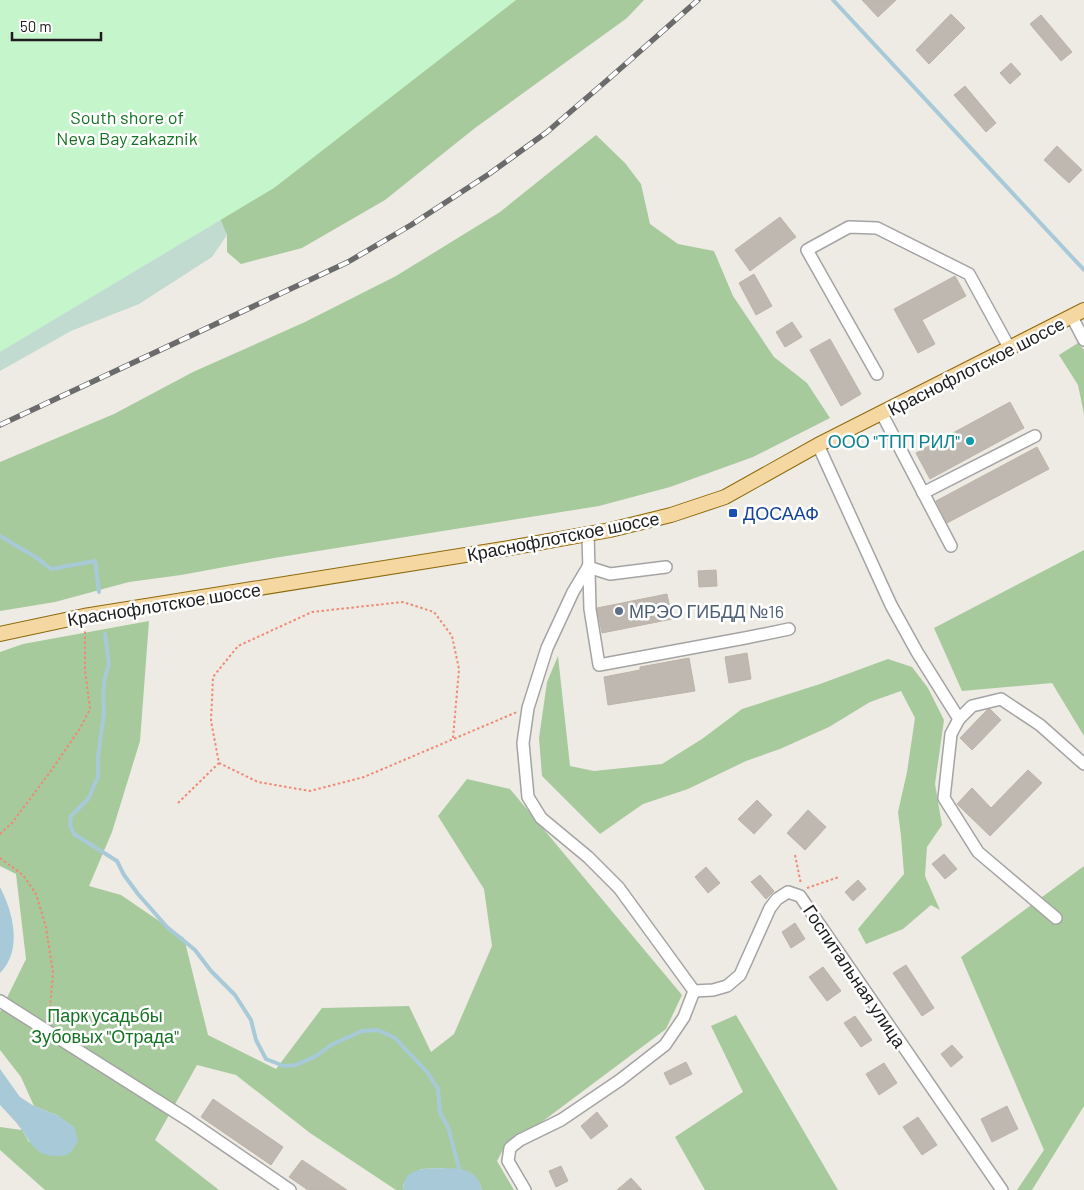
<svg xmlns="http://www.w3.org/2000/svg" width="1084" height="1190" font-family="Barlow,sans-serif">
<rect width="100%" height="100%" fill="#eeebe4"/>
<g fill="#a6ca9c">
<path d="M123,0H644L627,18L475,128L385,200L302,248L241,264L227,252V234L0,45Z"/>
<path d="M596,135L625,163L641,184L650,224L678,244L714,251L733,296L774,357L807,383L830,418L753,457L670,487L599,506L274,558L181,575L129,582L55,602L0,611V462L114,414L193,372L305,322L396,276L500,212Z"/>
<path d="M1078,343L1084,350V414L1078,385L1059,355Z"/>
<path d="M1084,550V736L1052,683L962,691L934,628Z"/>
<path d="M149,621L140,741L112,832L89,886L121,895L184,938L208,1035L276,1069L322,1008L409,1006L431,1052L454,1034L492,946L484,889L438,816L467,779L510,789L682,995L666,1029L543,1121L506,1144L497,1161L514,1190H482L480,1184L444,1168L421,1169L403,1184V1190H396L310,1133L236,1075L197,1065L155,1140L219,1190H45L0,1150V1127L22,1130L29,1142L59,1116L34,1106L21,1077L0,1050V1012L26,959L16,874L0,866V652L23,644Z"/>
<path d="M558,656L570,766L594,771L662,764L702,739L742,709L820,684L888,659L912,667L928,688L944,720L935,784L942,825L927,847L925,876L940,910L931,905L903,929L866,944L858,929L904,874L901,836L898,812L907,772L915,718L901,691L870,702L829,727L780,749L746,761L688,789L643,804L600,834L542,776L539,738L547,682Z"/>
<path d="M1084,866V1106L1032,1190H1017L1044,1150L961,957Z"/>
<path d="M736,1015L838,1190H705L675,1137L743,1092L711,1026Z"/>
</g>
<path fill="#c2dbd1" d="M0,196H211L227,235L212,257L139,304L71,331L0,371Z"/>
<path fill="#c4f5cb" d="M0,0H516L274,188L0,352Z"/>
<g fill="#a8cad8">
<path d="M0,887C13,912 23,950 0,973Z"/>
<path d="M0,1069L20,1097L34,1106L59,1116L74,1127L78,1140C73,1151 69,1157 56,1156C35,1155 32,1144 21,1129C15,1120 7,1113 0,1105Z"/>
<path d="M444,1168C462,1168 478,1170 482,1190H403C403,1166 427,1169 444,1168Z"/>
</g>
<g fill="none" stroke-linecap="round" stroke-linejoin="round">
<g stroke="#a8cad8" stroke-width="4">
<path d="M833,0L1084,270"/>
<path d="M0,536L37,558L51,569L95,561L99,592"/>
<path d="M105,634L109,664L105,677L103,694L104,713L98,756V777L88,799L71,816L70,826L74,834L117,861L124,875L138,894L167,927L195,950L211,971L235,995L251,1020L256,1040L266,1059L284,1066L296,1065L316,1056L331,1045L362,1031L378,1030L395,1038L427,1072L438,1089L440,1113L448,1127L459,1168"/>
</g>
</g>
<g fill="#beb8b1" stroke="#beb3a8">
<path d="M862,0H896L878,17Z"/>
<path d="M951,14L965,28L929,64L916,50Z"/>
<path d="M1041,15L1072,52L1061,61L1030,24Z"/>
<path d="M1011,63L1021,74L1010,84L1000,73Z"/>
<path d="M965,86L996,123L986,132L954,95Z"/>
<path d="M1057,146L1082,170L1069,183L1044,160Z"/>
<path d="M780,217L796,237L750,271L735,250Z"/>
<path d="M754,274L772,306L756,315L739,283Z"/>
<path d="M955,276L966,296L922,320L935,344L918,353L894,309Z"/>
<path d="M792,322L802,337L785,347L776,332Z"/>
<path d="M830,339L861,394L841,406L810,350Z"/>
<path d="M1010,402L1024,428L930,479L916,453Z"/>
<path d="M1037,447L1049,469L947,523L936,501Z"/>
<path d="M716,570L717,586L699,587L698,571Z"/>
<path d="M667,594L672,619L602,633L597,608Z"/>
<path d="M747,653L751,679L729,683L725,657Z"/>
<path d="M689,658L695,691L608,705L604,677L640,670V667Z"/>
<path d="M990,709L1001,720L972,750L960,738L987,710Z"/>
<path d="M1028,770L1042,783L990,836L957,804L972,788L991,808Z"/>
<path d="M757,800L772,815L754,834L738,819Z"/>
<path d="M808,810L826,827L805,850L787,833Z"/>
<path d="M944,854L957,869L945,879L932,864Z"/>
<path d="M706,867L720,883L708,893L695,877Z"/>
<path d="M760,875L774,891L766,899L751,882Z"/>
<path d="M858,880L866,889L853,901L845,892Z"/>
<path d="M795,923L805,939L791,948L782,932Z"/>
<path d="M906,965L934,1008L922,1016L893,973Z"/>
<path d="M823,967L841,991L827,1001L809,977Z"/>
<path d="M855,1016L872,1040L861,1047L844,1023Z"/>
<path d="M952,1045L963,1057L951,1067L941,1054Z"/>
<path d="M686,1062L692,1074L670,1085L664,1073Z"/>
<path d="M884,1063L897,1083L879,1095L866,1074Z"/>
<path d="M213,1099L283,1147L271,1165L201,1117Z"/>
<path d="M1007,1106L1018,1129L992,1142L981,1119Z"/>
<path d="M597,1112L608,1126L591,1139L581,1126Z"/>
<path d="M918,1117L937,1145L922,1155L903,1127Z"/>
<path d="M302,1160L347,1190H308L289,1177Z"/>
<path d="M561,1166L568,1181L556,1187L549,1171Z"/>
<path d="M631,1178L642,1190H617Z"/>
</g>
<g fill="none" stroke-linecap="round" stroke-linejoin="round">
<defs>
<g id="minor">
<path d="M1072,317L1084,340"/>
<path d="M877,374L807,250L849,227L877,228L969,274L1010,349"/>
<path d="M882,414L951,546"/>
<path d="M818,445L891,605L917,652L959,719"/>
<path d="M923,493L1035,436"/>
<path d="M588,534L590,609L599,665L745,638L789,629"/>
<path d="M588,567L610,574L666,567"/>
<path d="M1056,918L978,852L944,798L951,734L959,719L972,706L1001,699L1040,725L1084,764"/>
<path d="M694,991L713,990L727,986L740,975L770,908L777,899L788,892L800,896L1002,1190"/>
<path d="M0,1001L188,1120L290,1190"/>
<path d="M525,1190L508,1161L510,1148L520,1140L561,1120L620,1080L665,1045L684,1017L694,991L619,888L588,857L541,818L528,797L523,743L528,708L547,648L573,592L588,567"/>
</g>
<path id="major" d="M0,634L84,616L515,547L610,530L671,515L725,497L818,445L1084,310"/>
</defs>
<use href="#minor" stroke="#a4a4a4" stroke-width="14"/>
<use href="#major" stroke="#8c6a0b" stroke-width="16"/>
<g stroke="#ef8974" stroke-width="2" stroke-dasharray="2.5 2.5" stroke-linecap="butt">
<path d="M453,738L459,669L452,636L434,612L403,602L312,612L238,646L213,677L211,721L219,763L258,782L310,791L364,777L517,712"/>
<path d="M178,803L219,763"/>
<path d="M0,834L12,823L48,775L79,730L90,709L85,670V629"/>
<path d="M795,855L801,884"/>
<path d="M0,858L23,875L36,894L46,927L53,973L49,1018"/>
<path d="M807,888L839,877"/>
</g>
<use href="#minor" stroke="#fff" stroke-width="11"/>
<use href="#major" stroke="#f5d7a2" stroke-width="14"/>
<defs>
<path id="rail" d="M0,425L348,262L411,225L489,174L547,132L612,76L698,0"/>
</defs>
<use href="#rail" stroke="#6b6b6b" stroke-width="5.5"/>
<use href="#rail" stroke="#fff" stroke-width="4" stroke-dasharray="11" stroke-linecap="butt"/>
</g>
<circle fill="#0f9aa8" stroke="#fff" stroke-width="2" cx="970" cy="441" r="5"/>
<rect fill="#1a4fb4" stroke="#fff" stroke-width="2" x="728" y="508" width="10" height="10" rx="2.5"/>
<circle fill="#5c6f8a" stroke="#fff" stroke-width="2" cx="619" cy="611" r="5"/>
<g text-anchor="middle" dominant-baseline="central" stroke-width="5" stroke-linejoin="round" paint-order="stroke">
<g font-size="18" fill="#147322" stroke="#fff">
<text x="127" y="117">South shore of<tspan x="127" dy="21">Neva Bay zakaznik</tspan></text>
<text x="105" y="1015">Парк усадьбы<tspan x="105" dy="21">Зубовых "Отрада"</tspan></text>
</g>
<g font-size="18" fill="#1d1d1d" stroke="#fff">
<text transform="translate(976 366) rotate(-27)">Краснофлотское шоссе</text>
<text transform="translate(563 536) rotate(-11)">Краснофлотское шоссе</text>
<text transform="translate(164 604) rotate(-9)">Краснофлотское шоссе</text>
<text transform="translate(855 976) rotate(56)">Госпитальная улица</text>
</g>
<g font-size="18" fill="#0d838f" stroke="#fff" text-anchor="end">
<text x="960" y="441">ООО "ТПП РИЛ"</text>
</g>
<g font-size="18" fill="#164399" stroke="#fff" text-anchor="start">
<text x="743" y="513">ДОСААФ</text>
</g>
<g font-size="18" fill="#4e5e75" stroke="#fff" text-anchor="start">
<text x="629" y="611">МРЭО ГИБДД №16</text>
</g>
</g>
<path d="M12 32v8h89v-8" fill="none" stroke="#1d1d1d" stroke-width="2.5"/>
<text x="20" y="32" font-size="15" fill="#1d1d1d" stroke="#ffffff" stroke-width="4" paint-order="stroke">50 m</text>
</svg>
